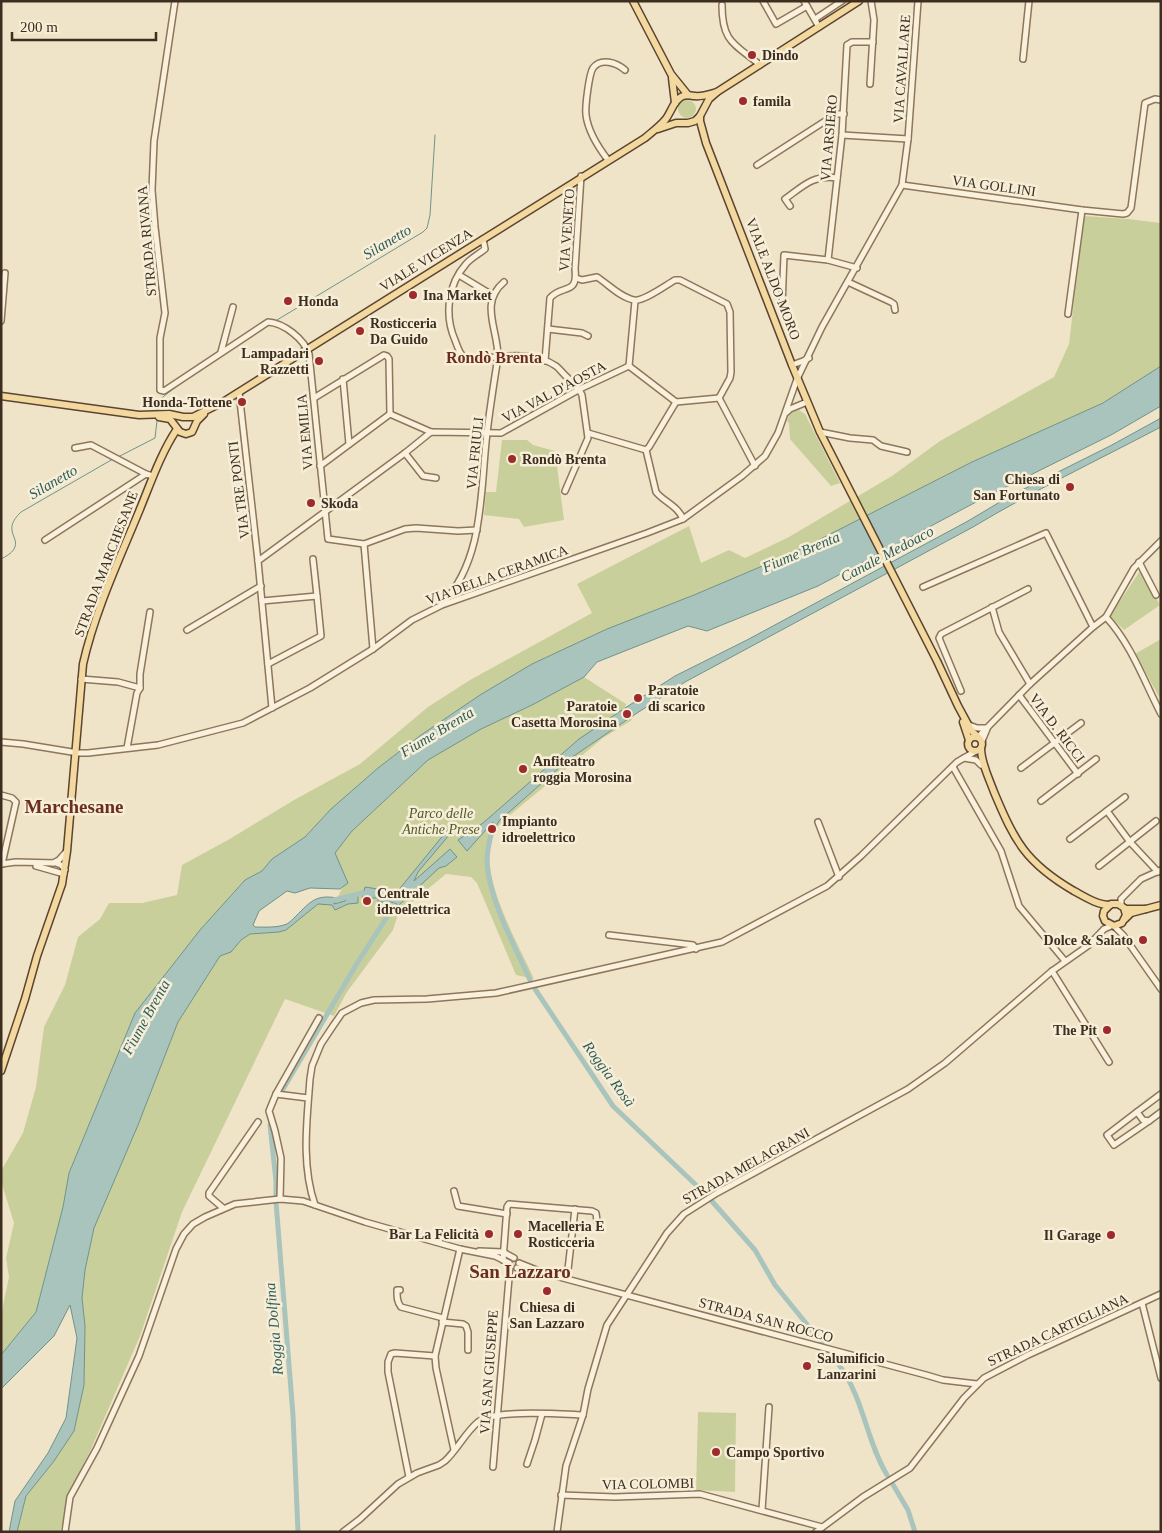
<svg xmlns="http://www.w3.org/2000/svg" width="1162" height="1533" font-family="'Times New Roman',serif">
<rect width="100%" height="100%" fill="#f0e4c8"/>
<g fill="#c9cf9b">
<circle cx="687" cy="109" r="9"/>
<path d="M1084,216L1128,219L1161,223V366L1103,403L972,462L793,553L694,595L607,629L532,664L480,695L421,735L378,768L331,809L305,837L272,859L262,871L245,880L200,930L135,1013L69,1173L63,1207L36,1312L1,1355V1315L9,1277L6,1258L14,1223L1,1181V1171L23,1133L36,1087L44,1027L65,985L78,937L100,919L109,903H142L177,895L182,865L228,840L294,800L360,764L428,707L470,680L592,613L577,584L689,526L701,563L729,550L745,558L789,537L892,476L940,441L1054,377L1069,344Z"/>
<path d="M799,410L805,414L840,483L831,486L790,439L789,423L787,421L790,413Z"/>
<path d="M502,440H527L533,445L555,451L564,520L524,527L519,519L484,515L486,492H496Z"/>
<path d="M1140,571L1160,605L1124,630L1110,616Z"/>
<path d="M1161,639V700L1135,654Z"/>
<path d="M584,677L626,704V705L625,707L632,720L603,738L510,815C505,819 500,824 496,829C472,866 518,943 534,979L516,975L477,883L471,877L446,874L398,914L393,930L347,992L334,1016L285,999L182,1212L140,1336L91,1449L71,1489L60,1532H17L26,1496L54,1461L74,1431L84,1385L85,1326L82,1298L85,1270L94,1228L138,1125L178,1022L220,956L231,952L241,940L250,934L279,932L286,930L318,904L333,905C339,897 340,889 347,882L335,853L352,831L428,760L481,729L532,705Z"/>
<path d="M698,1412L736,1413L735,1492L696,1490Z"/>
</g>
<g fill="#a9c4bc" stroke="#6f938a">
<path d="M1161,366V406L1111,435L978,501L818,586L707,631L688,626L597,662L584,677L532,705L481,729L428,760L352,831L335,853L348,883L340,889L310,888L295,893L287,891L259,911L253,925L255,927C265,927 277,928 287,924C290,922 293,919 296,916C310,902 316,894 337,898L334,904L345,901L349,895L358,896V903L348,904L335,910L332,905L318,904L286,930L279,932L250,934L241,940L231,952L220,956L178,1022L138,1125L94,1228L85,1270L82,1298L85,1326L84,1385L74,1431L54,1461L26,1496L17,1532H9L15,1501L48,1453L66,1418L77,1338L70,1305L54,1336L1,1389V1355L36,1312L63,1207L69,1173L135,1013L200,930L245,880L262,871L272,859L305,837L331,809L378,768L421,735L480,695L532,664L607,629L694,595L793,553L972,462L1103,403Z"/>
<path d="M1161,418V427L1157,429C1096,461 1033,491 973,527L685,682L631,717L625,708L675,676L747,640L968,521L1010,496L1110,446Z"/>
<path d="M622,710L628,719L568,760L499,821L495,828L491,826L493,822L467,851L458,840L483,823L579,739Z"/>
<path d="M454,822L461,831L456,835L450,834L418,872L414,881L450,849L457,857L446,866L439,868L399,905L391,902H378V898H362L365,887L397,892Z"/>
</g>
<g fill="none" stroke-linecap="round" stroke-linejoin="round">
<g stroke="#6f938a" stroke-width="1">
<path d="M277,320L423,232L427,228L430,215L435,135"/>
<path d="M203,368L267,326"/>
<path d="M157,411L159,400L177,386"/>
<path d="M118,457L155,438L157,421"/>
<path d="M1,559C5,557 12,553 14,549C21,537 1,531 21,512L113,459"/>
</g>
<g stroke="#a9c4bc" stroke-width="5">
<path d="M492,831C489,842 487,852 487,863C489,899 515,947 530,980"/>
<path d="M330,901L362,893L370,895"/>
<path d="M535,989L613,1106L696,1185"/>
<path d="M282,1091L356,965L394,906"/>
<path d="M270,1125L276,1181V1202L293,1415L298,1532"/>
<path d="M700,1188L706,1195"/>
<path d="M710,1199L755,1250L775,1285L822,1343"/>
<path d="M830,1353C840,1365 850,1381 856,1396C867,1423 872,1450 887,1475"/>
<path d="M892,1483L908,1510L915,1532"/>
</g>
<defs>
<g id="minor">
<path d="M175,1L154,141L152,190L155,227L165,313L160,338V390L164,391L268,322C284,323 304,339 309,354L328,539L364,544L405,529L416,528L458,531L477,530"/>
<path d="M763,1L776,24L807,6"/>
<path d="M804,1L819,27"/>
<path d="M722,5C722,43 735,44 760,65"/>
<path d="M815,19L842,1"/>
<path d="M1023,59L1029,1"/>
<path d="M870,84L874,20L871,1"/>
<path d="M842,135L908,139"/>
<path d="M608,160C598,147 588,131 586,115C585,107 589,74 593,68C601,57 617,63 625,70"/>
<path d="M757,165L836,114H844"/>
<path d="M902,185L1082,210L1123,214L1127,213L1131,208L1145,103L1155,99L1161,100"/>
<path d="M790,206L785,199C803,186 814,174 837,178"/>
<path d="M483,239L485,249C479,254 471,258 466,264C448,284 444,315 455,340C458,348 460,355 467,360C493,358 532,349 556,366C560,369 563,374 567,377C573,383 579,388 582,395L588,438L565,491"/>
<path d="M828,260L842,135L847,45L852,42H873"/>
<path d="M459,275L492,295"/>
<path d="M576,278L582,280L597,277C608,284 621,298 634,300C643,302 666,285 675,280H680L727,304L730,312L731,372L730,378L719,398"/>
<path d="M848,282L891,302L894,304L895,310"/>
<path d="M782,306L784,255L828,260L857,268"/>
<path d="M1068,314L1082,210"/>
<path d="M1,321L5,273"/>
<path d="M548,329L582,333L588,336"/>
<path d="M221,352L233,307"/>
<path d="M545,361L550,298C562,284 578,296 575,269L581,176"/>
<path d="M792,365L803,361L809,358"/>
<path d="M629,366L676,402L719,398"/>
<path d="M629,366L635,301"/>
<path d="M343,379L349,444"/>
<path d="M239,392L258,561L272,708"/>
<path d="M314,398L384,355L387,356L389,359L390,414"/>
<path d="M719,398L755,466"/>
<path d="M787,412L790,409L807,402"/>
<path d="M820,432L850,438L873,440L881,446L907,452"/>
<path d="M588,433L646,450"/>
<path d="M75,448L91,445L146,474"/>
<path d="M646,450L656,492C664,502 678,506 683,519"/>
<path d="M646,450L649,447L676,402"/>
<path d="M405,453L423,476L436,478"/>
<path d="M320,466L390,414L431,432"/>
<path d="M45,540L146,474L153,476"/>
<path d="M364,544L373,649"/>
<path d="M258,561L405,453L431,432L501,433L580,389L629,366"/>
<path d="M1139,562L1156,595"/>
<path d="M923,587L1046,533L1093,627"/>
<path d="M262,601L317,596L313,559"/>
<path d="M442,604C485,559 480,490 487,433C490,407 494,382 498,357C498,329 479,303 504,282"/>
<path d="M992,607L999,632L1030,684"/>
<path d="M1106,617C1131,644 1144,681 1161,714"/>
<path d="M187,630L261,586"/>
<path d="M268,664L321,636L317,596"/>
<path d="M81,679L118,682L140,688"/>
<path d="M961,691L939,638L941,634L1028,589"/>
<path d="M1019,695L1078,774"/>
<path d="M969,725L977,728H986"/>
<path d="M978,737L1030,684L1093,627L1106,617L1134,568L1161,541"/>
<path d="M982,741L987,729"/>
<path d="M1,742L23,744L78,753H88L158,745L243,723L310,688L373,649L412,620L442,605L647,533L683,519L742,476L765,456L778,433L797,379L822,327L902,185L908,139L918,1"/>
<path d="M127,748L137,693L140,688V674L150,612"/>
<path d="M964,758L976,760L981,765"/>
<path d="M953,767L1001,851L1019,906L1065,961"/>
<path d="M1021,768L1081,723"/>
<path d="M1,795L12,798L16,802L2,864"/>
<path d="M1041,801L1096,759"/>
<path d="M1107,811L1130,842L1158,872"/>
<path d="M818,822L839,877"/>
<path d="M1070,839L1125,797"/>
<path d="M53,863L59,860L67,851"/>
<path d="M1,864L16,862L56,863L61,865L65,870"/>
<path d="M36,866L64,874"/>
<path d="M1099,866L1156,821"/>
<path d="M1121,906V899L1141,879L1161,870"/>
<path d="M1114,926L1123,935L1161,989"/>
<path d="M609,935L693,945L696,949"/>
<path d="M1052,971L1109,1062"/>
<path d="M276,1094L308,1098"/>
<path d="M1161,1094L1137,1112L1143,1120L1149,1121L1161,1112"/>
<path d="M1137,1112L1107,1135L1114,1145L1149,1121"/>
<path d="M454,1191L458,1206L507,1214"/>
<path d="M280,1199L281,1158L275,1131L269,1111L276,1094L319,1018"/>
<path d="M315,1205C301,1165 307,1120 310,1079L312,1066L321,1044L333,1026L342,1013L361,1003L374,1000L427,999L496,993L722,942L827,886L861,856L957,762L976,751"/>
<path d="M223,1208L209,1196V1193L258,1122"/>
<path d="M479,1251L503,1252L514,1258"/>
<path d="M503,1260L507,1207L509,1204L592,1211L596,1213L597,1221"/>
<path d="M519,1263L544,1273L926,1375L943,1380L977,1384"/>
<path d="M517,1268L534,1272"/>
<path d="M567,1278L575,1209"/>
<path d="M400,1290H397C397,1297 397,1302 401,1307L443,1318"/>
<path d="M1142,1303L1161,1378"/>
<path d="M442,1322L463,1324L466,1326L468,1332V1350"/>
<path d="M454,1450L436,1368L435,1356L460,1249"/>
<path d="M527,1464L535,1440L542,1414"/>
<path d="M493,1467L510,1266"/>
<path d="M409,1477L388,1372V1362L391,1354L395,1353L435,1356"/>
<path d="M561,1495L615,1497L700,1494L822,1527"/>
<path d="M762,1510L769,1407"/>
<path d="M65,1532L70,1497L97,1448L139,1356L176,1249L184,1234L193,1224L205,1217L235,1204L280,1199L303,1201L365,1222L460,1249L495,1256L509,1263"/>
<path d="M343,1532L360,1519L398,1484L417,1473L439,1465L445,1461C457,1450 465,1433 478,1422C495,1409 560,1414 583,1415"/>
<path d="M557,1532L566,1466L583,1415L588,1389L607,1325L667,1233L684,1214L717,1193L908,1089L945,1063L1052,971L1089,945L1104,929L1111,926"/>
<path d="M816,1532L863,1497L910,1468L964,1398L984,1378L1028,1355L1161,1294"/>
</g>
<g id="major">
<path d="M633,1L671,74L688,95"/>
<path d="M672,78L675,103"/>
<path d="M700,116V121L706,143L792,365L820,432L937,661L958,706L971,730L978,737"/>
<path d="M658,129L676,123H688L695,121L700,116L709,99L717,92L859,1"/>
<path d="M1,396L139,415L169,414L183,417H193L223,402L645,138C652,132 659,127 665,120C671,113 674,99 683,96C688,94 690,96 695,96C702,97 710,94 717,92"/>
<path d="M159,417L170,419L180,432L186,434L192,432L197,421L204,414"/>
<path d="M963,722L969,740"/>
<circle cx="975" cy="744" r="7"/>
<path d="M981,748C981,763 989,778 994,792C1015,842 1026,863 1074,891C1085,897 1097,905 1110,905"/>
<path d="M1124,908L1126,915L1122,923L1114,926L1105,921L1103,916L1104,911L1111,904H1118L1126,909H1146"/>
<path d="M1125,919L1131,913L1161,905"/>
<path d="M1,1071L25,999L37,956L62,884L67,851L83,664C95,611 119,560 140,509C151,482 161,453 177,429"/>
</g>
</defs>
<use href="#minor" stroke="#8d765c" stroke-width="8"/>
<use href="#major" stroke="#5b4430" stroke-width="9"/>
<use href="#minor" stroke="#faf1dc" stroke-width="5"/>
<use href="#major" stroke="#f3d9a0" stroke-width="6"/>
</g>
<g fill="#9e2a2b" stroke="#f7eed8" stroke-width="2">
<circle cx="752" cy="55" r="5"/>
<circle cx="743" cy="101" r="5"/>
<circle cx="413" cy="295" r="5"/>
<circle cx="288" cy="301" r="5"/>
<circle cx="360" cy="331" r="5"/>
<circle cx="319" cy="361" r="5"/>
<circle cx="242" cy="402" r="5"/>
<circle cx="512" cy="459" r="5"/>
<circle cx="1070" cy="487" r="5"/>
<circle cx="311" cy="503" r="5"/>
<circle cx="638" cy="698" r="5"/>
<circle cx="627" cy="714" r="5"/>
<circle cx="523" cy="769" r="5"/>
<circle cx="492" cy="829" r="5"/>
<circle cx="367" cy="901" r="5"/>
<circle cx="1143" cy="940" r="5"/>
<circle cx="1107" cy="1030" r="5"/>
<circle cx="489" cy="1234" r="5"/>
<circle cx="518" cy="1234" r="5"/>
<circle cx="1111" cy="1235" r="5"/>
<circle cx="547" cy="1291" r="5"/>
<circle cx="807" cy="1366" r="5"/>
<circle cx="716" cy="1452" r="5"/>
</g>
<g text-anchor="middle" dominant-baseline="central" stroke-width="5" stroke-linejoin="round" paint-order="stroke">
<g font-size="14" font-weight="bold" fill="#3d2e20" stroke="#f7eed8" text-anchor="start">
<text x="762" y="55">Dindo</text>
<text x="753" y="101">famila</text>
<text x="423" y="295">Ina Market</text>
<text x="298" y="301">Honda</text>
<text x="370" y="323">Rosticceria<tspan x="370" dy="16">Da Guido</tspan></text>
<text x="309" y="353" text-anchor="end">Lampadari<tspan x="309" dy="16">Razzetti</tspan></text>
<text x="232" y="402" text-anchor="end">Honda-Tottene</text>
<text x="522" y="459">Rondò Brenta</text>
<text x="1060" y="479" text-anchor="end">Chiesa di<tspan x="1060" dy="16">San Fortunato</tspan></text>
<text x="321" y="503">Skoda</text>
<text x="648" y="690">Paratoie<tspan x="648" dy="16">di scarico</tspan></text>
<text x="617" y="706" text-anchor="end">Paratoie<tspan x="617" dy="16">Casetta Morosina</tspan></text>
<text x="533" y="761">Anfiteatro<tspan x="533" dy="16">roggia Morosina</tspan></text>
<text x="502" y="821">Impianto<tspan x="502" dy="16">idroelettrico</tspan></text>
<text x="377" y="893">Centrale<tspan x="377" dy="16">idroelettrica</tspan></text>
<text x="1133" y="940" text-anchor="end">Dolce &amp; Salato</text>
<text x="1097" y="1030" text-anchor="end">The Pit</text>
<text x="528" y="1226">Macelleria E<tspan x="528" dy="16">Rosticceria</tspan></text>
<text x="479" y="1234" text-anchor="end">Bar La Felicità</text>
<text x="1101" y="1235" text-anchor="end">Il Garage</text>
<text x="547" y="1307" text-anchor="middle">Chiesa di<tspan x="547" dy="16">San Lazzaro</tspan></text>
<text x="817" y="1358">Salumificio<tspan x="817" dy="16">Lanzarini</tspan></text>
<text x="726" y="1452">Campo Sportivo</text>
</g>
<g font-size="14" fill="#3d2e20" stroke="#f7eed8">
<text transform="translate(902 69) rotate(-86)">VIA CAVALLARE</text>
<text transform="translate(829 138) rotate(-85)">VIA ARSIERO</text>
<text transform="translate(994 186) rotate(8)">VIA GOLLINI</text>
<text transform="translate(567 230) rotate(-86)">VIA VENETO</text>
<text transform="translate(147 241) rotate(-95)">STRADA RIVANA</text>
<text transform="translate(426 260) rotate(-32)">VIALE VICENZA</text>
<text transform="translate(773 279) rotate(69)">VIALE ALDO MORO</text>
<text transform="translate(554 392) rotate(-28)">VIA VAL D'AOSTA</text>
<text transform="translate(305 432) rotate(-95)">VIA EMILIA</text>
<text transform="translate(475 453) rotate(-84)">VIA FRIULI</text>
<text transform="translate(239 490) rotate(-97)">VIA TRE PONTI</text>
<text transform="translate(106 564) rotate(-69)">STRADA MARCHESANE</text>
<text transform="translate(497 575) rotate(-20)">VIA DELLA CERAMICA</text>
<text transform="translate(1057 728) rotate(53)">VIA D. RICCI</text>
<text transform="translate(746 1166) rotate(-29)">STRADA MELAGRANI</text>
<text transform="translate(766 1320) rotate(15)">STRADA SAN ROCCO</text>
<text transform="translate(1058 1330) rotate(-25)">STRADA CARTIGLIANA</text>
<text transform="translate(489 1372) rotate(-86)">VIA SAN GIUSEPPE</text>
<text transform="translate(648 1484) rotate(-1)">VIA COLOMBI</text>
</g>
<g font-size="14" font-style="italic" fill="#4d5a26" stroke="#f7eed8">
<text x="441" y="813">Parco delle<tspan x="441" dy="16">Antiche Prese</tspan></text>
</g>
<g font-size="15" font-style="italic" fill="#2f5d5a" stroke="#f7eed8">
<text transform="translate(387 242) rotate(-31)">Silanetto</text>
<text transform="translate(53 482) rotate(-30)">Silanetto</text>
<text transform="translate(801 552) rotate(-23)">Fiume Brenta</text>
<text transform="translate(887 554) rotate(-28)">Canale Medoaco</text>
<text transform="translate(437 732) rotate(-31)">Fiume Brenta</text>
<text transform="translate(146 1017) rotate(-61)">Fiume Brenta</text>
<text transform="translate(609 1074) rotate(54)">Roggia Rosà</text>
<text transform="translate(274 1329) rotate(-95)">Roggia Dolfina</text>
</g>
<g font-size="16" font-weight="bold" fill="#6b2e1e" stroke="#f7eed8">
<text x="494" y="357">Rondò Brenta</text>
</g>
<g font-size="19" font-weight="bold" fill="#6b2e1e" stroke="#f7eed8">
<text x="74" y="806">Marchesane</text>
<text x="520" y="1271">San Lazzaro</text>
</g>
</g>
<rect width="1162" height="1533" fill="none" stroke="#3d2e20" stroke-width="5"/>
<path d="M12 32v8h144v-8" fill="none" stroke="#3d2e20" stroke-width="2.5"/>
<text x="20" y="32" font-size="15" fill="#3d2e20" stroke="#f7eed8" stroke-width="4" paint-order="stroke">200 m</text>
</svg>
